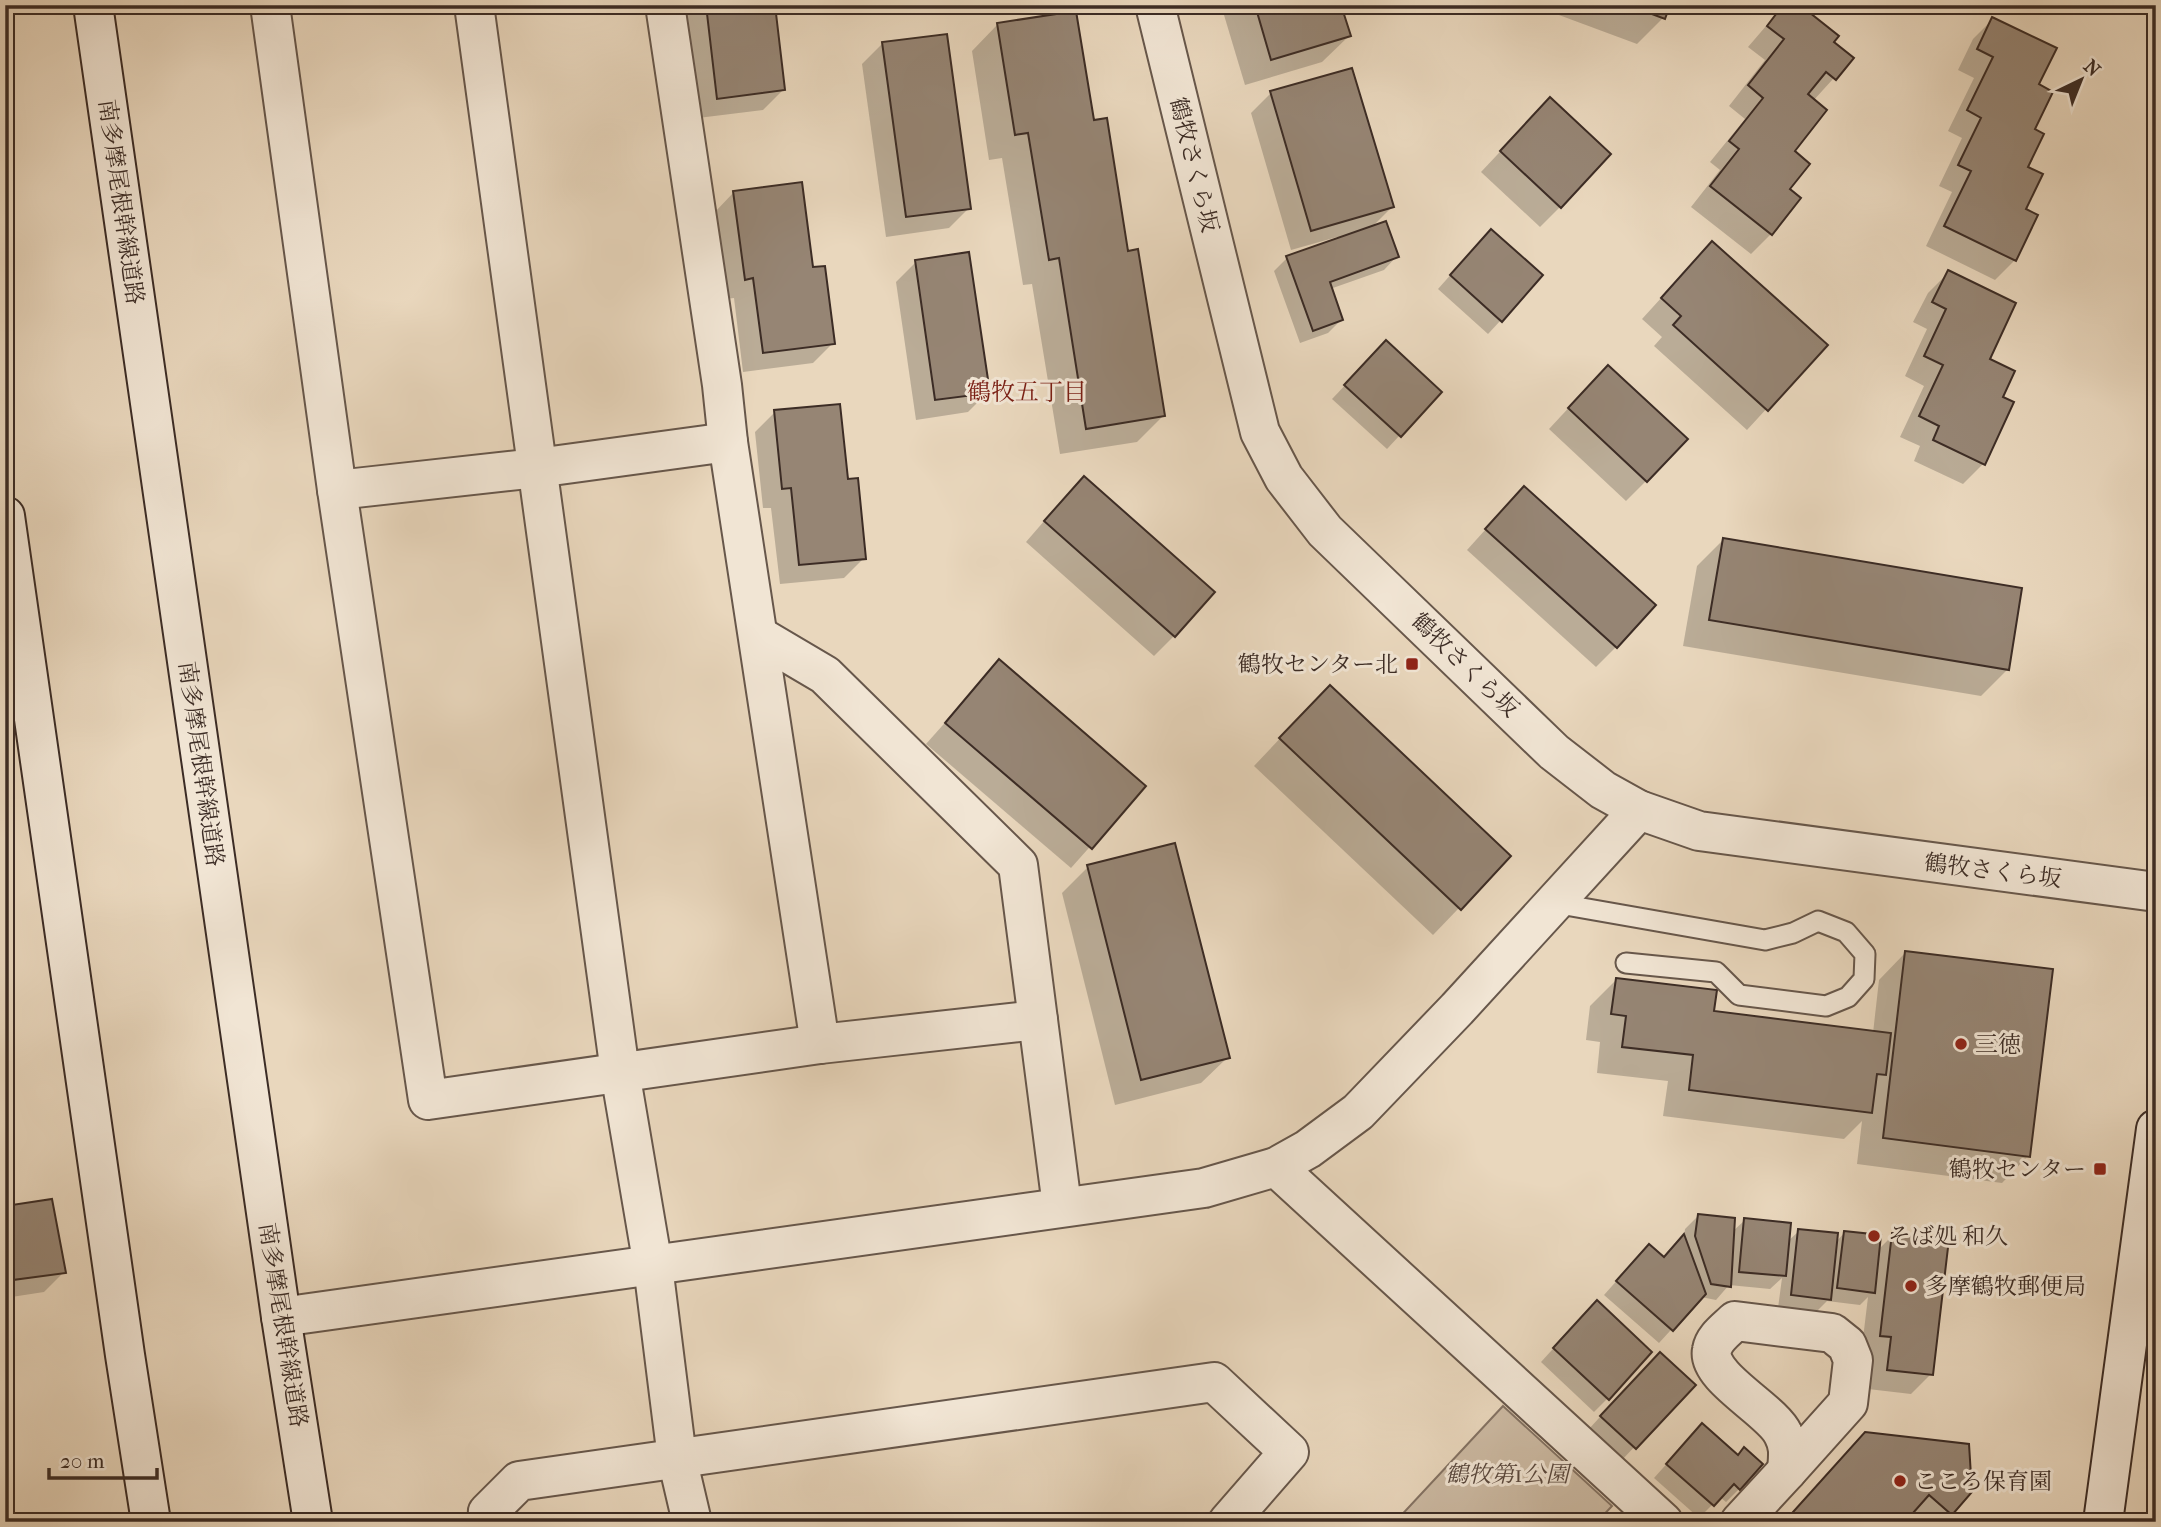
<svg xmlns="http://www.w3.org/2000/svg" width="2161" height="1527" font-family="'IM FELL French Canon','Noto Serif JP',serif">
<rect width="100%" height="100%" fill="#e9d7bd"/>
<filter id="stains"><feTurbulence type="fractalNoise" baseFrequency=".00286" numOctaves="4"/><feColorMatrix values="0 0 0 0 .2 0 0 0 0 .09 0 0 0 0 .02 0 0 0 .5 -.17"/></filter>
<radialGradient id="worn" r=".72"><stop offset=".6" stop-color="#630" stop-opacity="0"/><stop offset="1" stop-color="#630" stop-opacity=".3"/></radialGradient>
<path fill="#ccbaa3" stroke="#847364" stroke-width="2" d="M1503,1406L1612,1506L1597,1522H1395Z"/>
<g fill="#0003">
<path d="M684,5H773L783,90L763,110L698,118Z"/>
<path d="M1221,5H1339L1349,36L1322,62L1245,85Z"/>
<path d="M1532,5H1668L1663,18L1637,44Z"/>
<path d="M1784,5L1852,58L1813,101L1792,151L1788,189L1771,234L1751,254L1691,207L1720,170L1710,162L1745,119L1729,106L1765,60L1748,47Z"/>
<path d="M1993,19L2036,85L2033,130L2026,168L2024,210L2015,260L1995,280L1926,246L1952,192L1939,186L1962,138L1948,131L1974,78L1958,70L1973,39Z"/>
<path d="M998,24L1092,122L1126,253L1163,416L1137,442L1060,454L1032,284L1023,285L1002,158L989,160L972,51Z"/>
<path d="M882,44L969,208L949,228L886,237L862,64Z"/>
<path d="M1271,93L1392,207L1371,228L1397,256L1384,270L1330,289L1341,320L1328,333L1300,343L1274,271L1287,258L1338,240L1337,237L1291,250L1251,113Z"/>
<path d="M1530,120L1560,207L1540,227L1481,172Z"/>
<path d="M734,192L833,343L813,363L743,372L734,298L725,299L714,213Z"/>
<path d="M1478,244L1501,320L1488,334L1438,289Z"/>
<path d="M916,262L988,392L968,412L916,420L896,282Z"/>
<path d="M1693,263L1825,345L1747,430L1654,346L1662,337L1642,319Z"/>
<path d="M1948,273L1988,360L2001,398L1983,464L1963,484L1914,461L1920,446L1900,437L1924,386L1905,376L1927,329L1913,322L1928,293Z"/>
<path d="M1373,356L1400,435L1387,449L1332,399Z"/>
<path d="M1588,387L1646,481L1626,501L1549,429Z"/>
<path d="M775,412L847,481L864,558L844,578L780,584L771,508H763L755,432Z"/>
<path d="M1064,498L1174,636L1154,656L1026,542Z"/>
<path d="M1504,509L1616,647L1596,667L1467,550Z"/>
<path d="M1723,540L2008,669L1981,696L1683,646L1697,566Z"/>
<path d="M999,662L1144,786L1071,868L926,744Z"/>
<path d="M1304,713L1509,856L1433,935L1254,766Z"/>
<path d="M1088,867L1228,1057L1201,1083L1115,1105L1062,893Z"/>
<path d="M7,909L9,921L5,925V910Z"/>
<path d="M1905,953L2028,1156L2002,1183L1857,1164L1862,1121L1844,1139L1663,1116L1668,1081L1597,1073L1600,1042L1586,1040L1590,1006L1616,980L1712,1013L1873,1033L1879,980Z"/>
<path d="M5,1208L64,1272L44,1292L5,1298Z"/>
<path d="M1698,1216L1732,1232L1745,1220L1787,1242L1799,1231L1836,1242L1845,1232L1878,1250L1893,1235L1931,1374L1911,1394L1868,1389L1872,1357L1861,1355L1868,1297L1860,1305L1827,1301L1816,1312L1778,1308L1782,1278L1770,1289L1729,1285L1716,1300L1701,1297L1659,1343L1604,1295L1636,1259H1663L1684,1236L1685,1229Z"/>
<path d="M1583,1316L1608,1398L1594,1412L1541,1362Z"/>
<path d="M1646,1367L1693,1385L1621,1461L1588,1430Z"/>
<path d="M1865,1434L1970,1492L1942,1522H1784Z"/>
<path d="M1689,1439L1739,1489L1726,1502L1720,1497L1699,1518L1654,1478Z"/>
</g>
<g fill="#968574" stroke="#3c2c25" stroke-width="2">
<path d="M706,5H775L785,90L717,99Z"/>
<path d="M1255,5H1341L1351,36L1271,60Z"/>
<path d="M1628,5H1670L1665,19Z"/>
<path d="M1783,5H1800L1839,36L1834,42L1854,58L1836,80L1826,72L1808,94L1827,110L1795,151L1810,164L1790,189L1801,198L1772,235L1710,186L1739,149L1729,141L1763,98L1748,85L1784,39L1767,26Z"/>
<path d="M1076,11L1094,120L1107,118L1128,251L1138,249L1165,416L1086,429L1059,258L1049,260L1028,133L1015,135L997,23Z"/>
<path d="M1992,17L2057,48L2039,84L2053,92L2035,129L2044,134L2028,167L2043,174L2026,209L2038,215L2016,261L1944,226L1971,171L1958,165L1981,118L1967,110L1993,57L1977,49Z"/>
<path d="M947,34L971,209L906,217L882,42Z"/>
<path d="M1352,68L1394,207L1311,231L1270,91Z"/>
<path d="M1550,97L1611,154L1561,208L1500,151Z"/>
<path d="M802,182L813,267L825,266L835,344L763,353L753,278L745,280L733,191Z"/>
<path d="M1386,221L1399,257L1330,282L1343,320L1313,331L1286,256Z"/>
<path d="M1491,229L1543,275L1502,322L1450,275Z"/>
<path d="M1712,241L1828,345L1768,411L1673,325L1681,316L1661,298Z"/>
<path d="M969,252L990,393L935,400L915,260Z"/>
<path d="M1948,270L2016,303L1990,359L2015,371L2003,397L2014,402L1985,465L1933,440L1939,426L1919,416L1943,365L1924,356L1946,309L1932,302Z"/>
<path d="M1386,340L1442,392L1401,437L1344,385Z"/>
<path d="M1608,365L1688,439L1647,482L1568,408Z"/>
<path d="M840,404L848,479L858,478L866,559L799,565L791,488L782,489L774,410Z"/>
<path d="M1084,476L1215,592L1175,637L1044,521Z"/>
<path d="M1524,486L1656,605L1617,648L1485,529Z"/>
<path d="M1723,538L2022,588L2009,670L1709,620Z"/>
<path d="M999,659L1146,786L1092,849L945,723Z"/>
<path d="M1330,685L1511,856L1461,910L1279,738Z"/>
<path d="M1175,843L1230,1058L1141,1080L1087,865Z"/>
<path d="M1905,951L2053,969L2030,1157L1883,1138Z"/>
<path d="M1616,978L1717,990L1714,1011L1891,1033L1886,1075L1877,1074L1872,1113L1689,1090L1693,1055L1622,1047L1626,1016L1611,1014Z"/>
<path d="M52,1199L66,1273L5,1281V1206Z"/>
<path d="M1698,1214L1735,1218L1731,1287L1711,1284L1695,1236Z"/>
<path d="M1744,1218L1791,1223L1786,1276L1739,1272Z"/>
<path d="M1798,1229L1838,1233L1831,1300L1791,1295Z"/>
<path d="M1844,1231L1881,1235L1875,1293L1837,1288Z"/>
<path d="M1892,1233L1949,1239L1933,1375L1887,1370L1891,1337L1880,1336Z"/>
<path d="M1684,1234L1706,1294L1673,1331L1616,1281L1649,1244L1664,1257Z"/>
<path d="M1597,1300L1652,1352L1609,1400L1553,1348Z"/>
<path d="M1660,1352L1696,1385L1636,1449L1600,1416Z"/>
<path d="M1702,1423L1738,1455L1744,1447L1763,1464L1740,1490L1734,1484L1714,1506L1666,1464Z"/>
<path d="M1865,1432L1969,1444L1972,1492L1952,1515L1929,1495L1905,1522H1870L1860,1514L1853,1522H1784Z"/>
</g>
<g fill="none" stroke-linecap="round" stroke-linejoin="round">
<defs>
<path id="service" d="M1554,903L1765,940L1793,933L1818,921L1846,932L1865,954L1864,979L1848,997L1826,1006L1739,995L1716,972L1626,963"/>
<g id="minor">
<path d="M270,5L337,490L428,1100L820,1044L1038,1020"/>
<path d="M474,5L620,1072L653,1266L677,1458L692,1522"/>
<path d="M665,5L722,385L728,442L820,1044"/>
<path d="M337,490L537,468L728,442"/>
<path d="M759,636L825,675L1018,865L1062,1206"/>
<path d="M1276,1167L1663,1522"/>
<path d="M1735,1321L1832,1333L1847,1345L1853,1360L1848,1403L1787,1471C1788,1457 1790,1447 1783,1434C1772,1410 1706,1377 1712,1350C1714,1338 1726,1330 1735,1321Z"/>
<path d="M491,1522L488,1512L519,1481L1214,1382L1289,1452L1228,1522"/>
</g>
<g id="tertiary">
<path d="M1155,5L1260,432L1284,478L1325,531L1554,752L1603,790L1639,810L1699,831L2156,892"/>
<path d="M281,1317L1204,1188L1276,1167L1308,1149L1358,1112L1457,1009L1639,810"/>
<path d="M1740,1522L1787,1471"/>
</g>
<g id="secondary">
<path d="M93,5L281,1317L313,1522"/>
<path d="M5,516L125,1355L151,1522"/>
<path d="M2103,1522L2156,1129"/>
</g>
</defs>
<use href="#service" stroke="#67574b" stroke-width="23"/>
<use href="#minor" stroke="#67574b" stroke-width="42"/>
<use href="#tertiary" stroke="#67574b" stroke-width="42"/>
<use href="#secondary" stroke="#3c2c25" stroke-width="42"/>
<use href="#service" stroke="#f1e5d4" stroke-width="19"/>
<use href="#minor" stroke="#f1e5d4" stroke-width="38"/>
<use href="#tertiary" stroke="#f1e5d4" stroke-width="38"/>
<use href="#secondary" stroke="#f1e5d4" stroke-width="38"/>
</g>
<g fill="#8f2418" stroke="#f1e5d4" stroke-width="2.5">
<rect x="1405" y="657" width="14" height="14" rx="3.5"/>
<circle cx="1961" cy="1044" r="7"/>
<rect x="2093" y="1162" width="14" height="14" rx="3.5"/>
<circle cx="1874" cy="1236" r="7"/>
<circle cx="1911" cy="1286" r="7"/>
<circle cx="1900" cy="1481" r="7"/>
</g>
<g text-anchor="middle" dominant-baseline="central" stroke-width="6" stroke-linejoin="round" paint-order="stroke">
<g font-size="23" fill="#3c2c25" stroke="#f1e5d4">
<text transform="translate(1194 165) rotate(76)">鶴牧さくら坂</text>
<text transform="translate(121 202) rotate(82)">南多摩尾根幹線道路</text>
<text transform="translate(1465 665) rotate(44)">鶴牧さくら坂</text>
<text transform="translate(201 764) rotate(82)">南多摩尾根幹線道路</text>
<text transform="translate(1993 871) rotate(7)">鶴牧さくら坂</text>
<text transform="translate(283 1325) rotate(81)">南多摩尾根幹線道路</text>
</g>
<g font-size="23" fill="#3c2c25" stroke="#f1e5d4" text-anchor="start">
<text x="1398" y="664" text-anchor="end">鶴牧センター北</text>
<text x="1975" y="1044">三徳</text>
<text x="2086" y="1169" text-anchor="end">鶴牧センター</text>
<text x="1888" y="1236">そば処 和久</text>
<text x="1925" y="1286">多摩鶴牧郵便局</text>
<text x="1914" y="1481">こころ保育園</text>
</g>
<g font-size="23" font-style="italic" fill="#59483e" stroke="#f1e5d4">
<text x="1507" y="1474">鶴牧第1公園</text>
</g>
<g font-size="24" fill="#7a1f14" stroke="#f1e5d4">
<text x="1027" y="392">鶴牧五丁目</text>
</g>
</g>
<rect width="2161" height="1527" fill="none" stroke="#e9d7bd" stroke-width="28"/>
<rect x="7" y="7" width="2147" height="1513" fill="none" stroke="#3c2c25" stroke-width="3.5"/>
<rect x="14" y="14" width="2133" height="1499" fill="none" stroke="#3c2c25" stroke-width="2"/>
<g transform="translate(2081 80) rotate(43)" stroke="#f1e5d4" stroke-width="5" paint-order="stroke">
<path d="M0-5L12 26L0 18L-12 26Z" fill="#3c2c25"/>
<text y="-10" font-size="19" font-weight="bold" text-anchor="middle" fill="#3c2c25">N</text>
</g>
<path d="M49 1468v10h108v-10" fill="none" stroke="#3c2c25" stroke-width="3.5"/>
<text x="60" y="1468" font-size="21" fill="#3c2c25" stroke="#f1e5d4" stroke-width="5" paint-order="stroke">20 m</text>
<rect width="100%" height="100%" filter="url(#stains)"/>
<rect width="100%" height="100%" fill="url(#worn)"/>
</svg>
